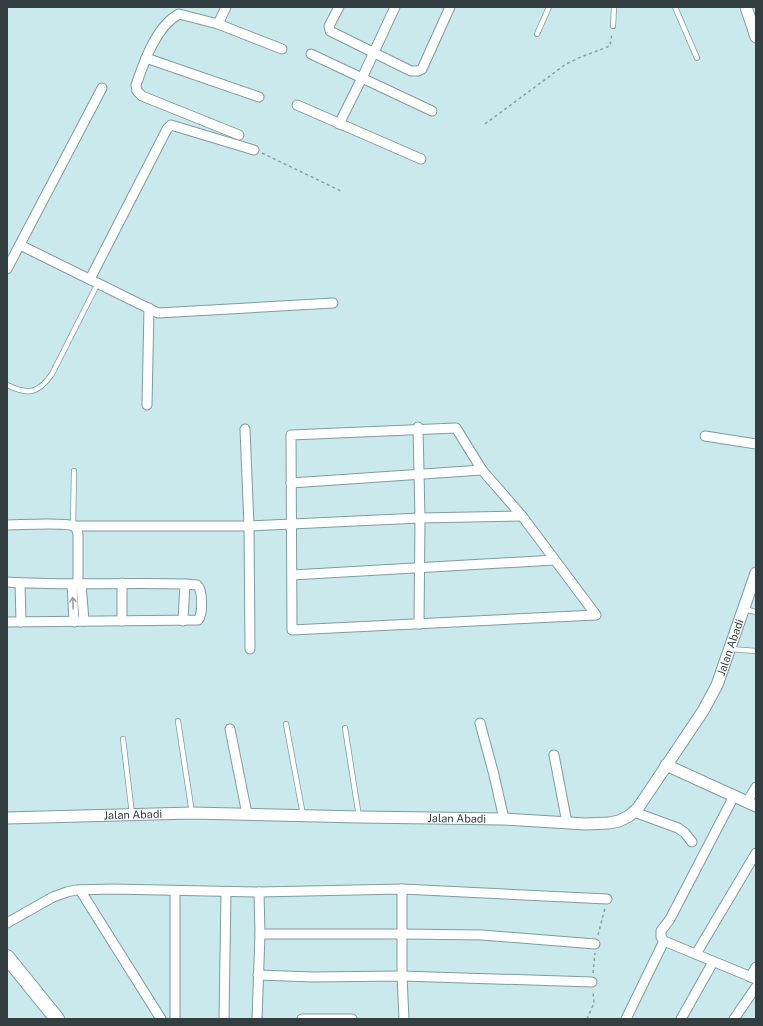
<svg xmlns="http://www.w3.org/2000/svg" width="763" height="1026" font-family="'Public Sans',sans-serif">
<rect width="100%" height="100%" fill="#cae9ed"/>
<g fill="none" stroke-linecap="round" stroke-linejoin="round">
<defs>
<g id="service">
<path d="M675,7L697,58"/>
<path d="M613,26L614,7"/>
<path d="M537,34L549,7"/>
<path d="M7,385C28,395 38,394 52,374L98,283"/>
<path d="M73,526L74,471"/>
<path d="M744,609L756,612"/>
<path d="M730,649L756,651"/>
<path d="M178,721L192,813"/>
<path d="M286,724L303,815"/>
<path d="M345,728L359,817"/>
<path d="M123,739L132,814"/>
</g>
<g id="minor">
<path d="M226,7L218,24L179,14C156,26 144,62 136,85L137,91L142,96L239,135"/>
<path d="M339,7L329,26L330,31L411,71H418L422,69L450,7"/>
<path d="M218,24L282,49"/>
<path d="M311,54L432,111"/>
<path d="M146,58L259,97"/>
<path d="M297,105L421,159"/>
<path d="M339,124L362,78L395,7"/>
<path d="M20,245L158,313L333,303"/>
<path d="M7,269L102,88"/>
<path d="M90,279L167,129L171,125L254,150"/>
<path d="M147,405L149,308"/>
<path d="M418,427L420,518L419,624"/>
<path d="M456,428L482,470L522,516L596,615L292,630L291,435Z"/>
<path d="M245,429L249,526L250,649"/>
<path d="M705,436L756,444"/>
<path d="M291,483L482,470"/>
<path d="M7,525C19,525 65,522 74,526C77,528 77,531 78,534V584"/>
<path d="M73,526H249L420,518L522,516"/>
<path d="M292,575L555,560"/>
<path d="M7,582C66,586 126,582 185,584L183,621"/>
<path d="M20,583L21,622"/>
<path d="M72,584L74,622"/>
<path d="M81,584L84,621"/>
<path d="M122,621V583"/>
<path d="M7,622L198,620C203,615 203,590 197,585L185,584"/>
<path d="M480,723L494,775L504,819"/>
<path d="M230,729L247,814"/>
<path d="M554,755L567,823"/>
<path d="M734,796L670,919L661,931V937L664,941L756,979"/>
<path d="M747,802L756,787"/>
<path d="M634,812L678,828L685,833L692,842"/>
<path d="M402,889V976L404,1019"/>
<path d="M80,890L161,1019"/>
<path d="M175,891V1019"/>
<path d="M7,923L53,897L67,892L76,890L112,889L259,892L402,889L607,899"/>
<path d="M260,934H402L482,935L595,944"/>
<path d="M696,954L756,853"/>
<path d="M258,975L313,977L402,976L592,982"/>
<path d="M750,977L756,967"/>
<path d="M224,1019L226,892"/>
<path d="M257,1019L260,934L259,892"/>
<path d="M302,1019H352"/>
<path d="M626,1019L664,941"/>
<path d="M681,1019L713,962"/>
<path d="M734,1019L756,987"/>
</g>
<g id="tertiary">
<path d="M746,7L756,37"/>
<path d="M666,765L756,806"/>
<path id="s1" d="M7,818L192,813L359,817L504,819L586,824L609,823L619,821L629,816L638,808L703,711L717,685L756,573"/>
</g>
<path id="primary" d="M7,957L57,1019"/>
</defs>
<use href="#service" stroke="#7f9c9f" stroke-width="6"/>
<use href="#minor" stroke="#7f9c9f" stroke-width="11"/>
<use href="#tertiary" stroke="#7f9c9f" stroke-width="13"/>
<use href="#primary" stroke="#7f9c9f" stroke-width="16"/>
<g stroke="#899fa3" stroke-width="1.5" stroke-dasharray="3 3" stroke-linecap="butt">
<path d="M485,124L566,64L581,57L610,46L612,33"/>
<path d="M262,153L343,192"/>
<path d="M598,935L605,908"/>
<path d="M593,973L595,953"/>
<path d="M587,1019L594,1003L593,991"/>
</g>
<use href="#service" stroke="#fff" stroke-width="4.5"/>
<use href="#minor" stroke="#fff" stroke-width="9"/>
<use href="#tertiary" stroke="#fff" stroke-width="11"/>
<use href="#primary" stroke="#fff" stroke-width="14"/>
</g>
<defs><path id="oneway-shaft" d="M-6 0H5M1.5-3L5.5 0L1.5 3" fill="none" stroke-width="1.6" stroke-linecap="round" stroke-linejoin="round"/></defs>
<use stroke="#989ea0" href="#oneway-shaft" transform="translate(73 603) rotate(-93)"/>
<g text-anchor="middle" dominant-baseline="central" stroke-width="4" stroke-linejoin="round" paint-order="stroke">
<g font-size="11" fill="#323e40" stroke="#d7f6fa">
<text stroke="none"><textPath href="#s1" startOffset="822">Jalan Abadi</textPath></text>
<text stroke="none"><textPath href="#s1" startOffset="126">Jalan Abadi</textPath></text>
<text stroke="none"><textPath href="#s1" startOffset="450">Jalan Abadi</textPath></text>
</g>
</g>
<rect width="763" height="1026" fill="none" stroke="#323e40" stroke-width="16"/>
</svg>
